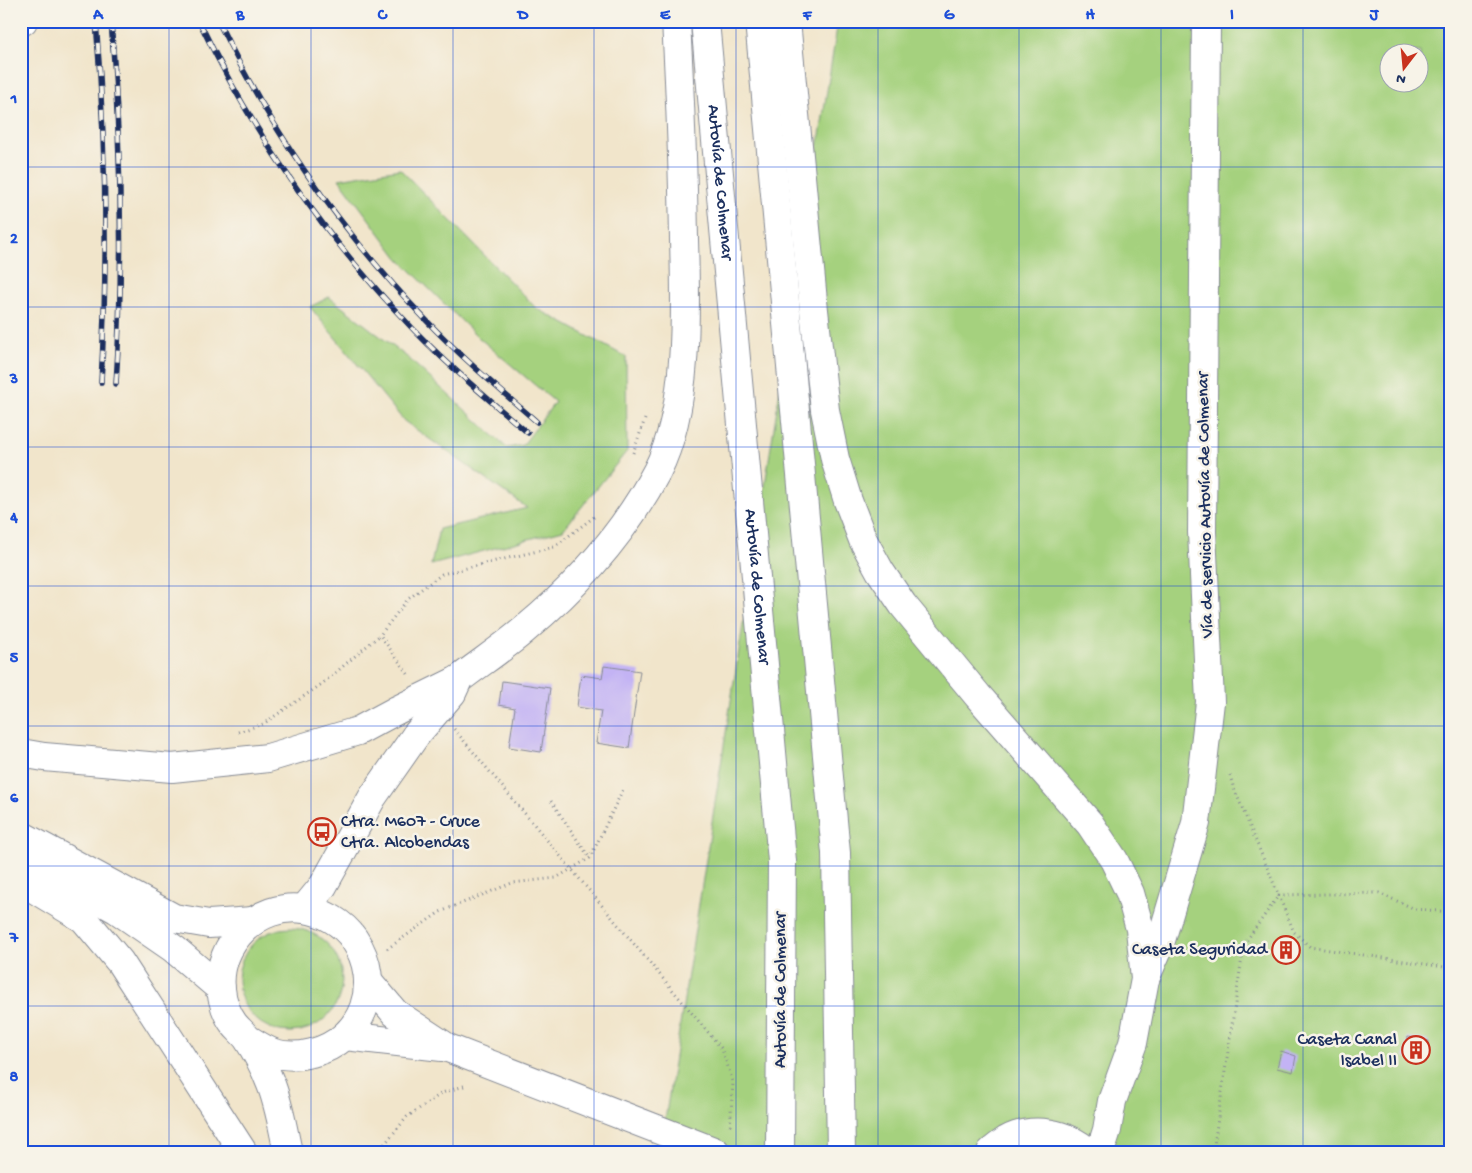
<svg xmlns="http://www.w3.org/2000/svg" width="1472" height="1173" font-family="'Gochi Hand',sans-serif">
<rect width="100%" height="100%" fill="#f7f3e8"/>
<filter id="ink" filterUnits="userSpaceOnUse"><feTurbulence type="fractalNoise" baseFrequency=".02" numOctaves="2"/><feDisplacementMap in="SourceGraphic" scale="10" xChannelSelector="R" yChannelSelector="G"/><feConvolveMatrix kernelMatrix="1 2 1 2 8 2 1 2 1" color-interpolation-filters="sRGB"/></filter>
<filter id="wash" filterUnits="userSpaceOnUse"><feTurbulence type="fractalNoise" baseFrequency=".0096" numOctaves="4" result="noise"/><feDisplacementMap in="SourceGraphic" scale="20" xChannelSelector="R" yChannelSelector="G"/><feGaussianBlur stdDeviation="1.12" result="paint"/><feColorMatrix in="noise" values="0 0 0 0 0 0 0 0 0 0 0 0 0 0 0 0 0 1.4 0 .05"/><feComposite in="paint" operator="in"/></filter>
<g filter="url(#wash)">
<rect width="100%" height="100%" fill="#f1e5cb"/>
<g fill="#a5d17e" stroke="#60806e" fill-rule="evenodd">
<path d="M838,21H1451V1152H660ZM1390,52H1420V82H1390Z"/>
<path d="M400,169L536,308L626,357L627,451L563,530L431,565L439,529L527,508L404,421L310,307L329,297L407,357L507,448L523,445L555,402L478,337L398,258L339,179Z"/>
<circle cx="290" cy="980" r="52"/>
</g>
<g id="blocks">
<g fill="#c3b3f4">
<path d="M604,666L640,671L629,748L596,743L601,711L577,707L581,675L602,678Z"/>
<path d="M502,681L550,688L541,752L509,747L515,708L499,705Z"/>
<path d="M1286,940L1295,955L1286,961L1277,946Z"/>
<path d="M1408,1037L1429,1041L1424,1063L1404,1058Z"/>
<path d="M1281,1051L1296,1056L1293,1072L1277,1068Z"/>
</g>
</g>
</g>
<g filter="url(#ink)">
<use href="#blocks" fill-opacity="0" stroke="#868a94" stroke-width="1"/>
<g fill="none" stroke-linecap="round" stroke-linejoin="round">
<defs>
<g id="street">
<path d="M21,22L23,21"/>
<path d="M1145,979L1159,947L1196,823L1210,702L1202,532L1206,21"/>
</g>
<g id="highway">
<path id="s1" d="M705,21L782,861L780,1152"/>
<path d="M759,21L836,853L841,1152"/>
<path d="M786,21L813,301L825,410L835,459L848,501L863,540L880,571L903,605L978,696L1090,824L1114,860L1130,893L1140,929L1145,979L1133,1043L1112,1101L1107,1130L1100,1152"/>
<path d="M458,680C480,663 503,648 524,630C577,586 625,532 657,471C689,409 686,309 684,240C683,167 680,94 676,21"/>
<path d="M21,753L44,757L172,768L268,758L358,731L397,710"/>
<path d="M21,835L174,918L209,924L253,921"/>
<path d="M21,858L116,909L174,949L221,989"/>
<path d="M21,881L84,919L120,962L243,1152"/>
<path d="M304,909L323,886L372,798L416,735"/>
<path d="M369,982L395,1013L448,1048L716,1152"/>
<path d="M345,1036L442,1047"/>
<path d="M248,1039C256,1044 265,1050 274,1053C287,1057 300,1056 312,1053C364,1040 384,983 354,939C343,923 324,912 304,909C258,902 216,944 221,989C222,1001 227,1015 234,1024C238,1029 243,1033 247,1038C255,1050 265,1069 270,1082C279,1103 283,1130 288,1152"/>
<path d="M991,1152C996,1148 1001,1144 1007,1140C1033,1126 1067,1133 1088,1152"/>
</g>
</defs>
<use href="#street" stroke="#868a94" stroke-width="30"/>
<use href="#highway" stroke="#868a94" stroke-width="30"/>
<g stroke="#868a94" stroke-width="3" stroke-dasharray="1 4" stroke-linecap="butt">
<path d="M633,453L645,419"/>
<path d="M408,674L380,635L408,599L442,574L554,547L594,517"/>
<path d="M454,729L722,1049L733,1082L730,1129"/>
<path d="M238,732L263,724L322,684L380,635"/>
<path d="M1230,775L1233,786L1294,932L1310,947L1451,968"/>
<path d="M551,801L589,857"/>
<path d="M387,949L440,912L512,883L556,878L590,858L624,787"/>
<path d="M378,1152L407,1117L442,1093L467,1085"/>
<path d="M1213,1152L1244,944L1279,895L1379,893L1415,909L1451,912"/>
</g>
<use href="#street" stroke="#fff" stroke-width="28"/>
<use href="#highway" stroke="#fff" stroke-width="28"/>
<defs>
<g id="rail">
<path d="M96,21C106,142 108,262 101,382"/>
<path d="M111,21C121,142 124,263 116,384"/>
<path d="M199,21C254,136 327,240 415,331C451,368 489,400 528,433"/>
<path d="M218,21C271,131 341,231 425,319C460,356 499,389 537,422"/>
</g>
</defs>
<use href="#rail" stroke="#1b2f5e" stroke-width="5.5"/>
<use href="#rail" stroke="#f7f3e8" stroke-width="4" stroke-dasharray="11" stroke-linecap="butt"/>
<defs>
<g id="highway-bridge">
<path d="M397,710L456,681"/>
<path d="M416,735L452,693L458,680"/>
</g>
</defs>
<use href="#highway-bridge" stroke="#868a94" stroke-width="30" stroke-linecap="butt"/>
<use href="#highway-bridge" stroke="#fff" stroke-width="28"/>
</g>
</g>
<path fill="none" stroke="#1d4ed8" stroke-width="1" stroke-opacity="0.55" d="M169,21V1152M311,21V1152M453,21V1152M594,21V1152M736,21V1152M878,21V1152M1019,21V1152M1161,21V1152M1303,21V1152M21,167H1451M21,307H1451M21,447H1451M21,586H1451M21,726H1451M21,866H1451M21,1006H1451"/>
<defs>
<symbol id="bus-ring" viewBox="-11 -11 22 22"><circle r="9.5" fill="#f7f3e8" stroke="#c8321e" stroke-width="1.5"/><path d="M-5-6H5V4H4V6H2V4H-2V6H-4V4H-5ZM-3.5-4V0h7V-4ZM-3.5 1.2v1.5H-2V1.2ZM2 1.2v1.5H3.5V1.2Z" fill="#c8321e"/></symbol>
<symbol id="building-ring" viewBox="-11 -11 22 22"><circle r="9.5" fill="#f7f3e8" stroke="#c8321e" stroke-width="1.5"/><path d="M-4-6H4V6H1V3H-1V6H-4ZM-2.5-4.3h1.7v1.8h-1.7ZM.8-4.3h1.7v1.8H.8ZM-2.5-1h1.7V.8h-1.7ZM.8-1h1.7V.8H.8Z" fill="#c8321e"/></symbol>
</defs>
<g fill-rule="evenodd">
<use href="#bus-ring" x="306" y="816" width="32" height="32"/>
<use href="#building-ring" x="1270" y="934" width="32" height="32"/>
<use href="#building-ring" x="1400" y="1034" width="32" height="32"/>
</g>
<g text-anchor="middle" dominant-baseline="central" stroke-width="5" stroke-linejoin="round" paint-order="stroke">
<g font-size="18" fill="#1b2f5e" stroke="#f7f3e8">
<text stroke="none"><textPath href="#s1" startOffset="162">Autovía de Colmenar</textPath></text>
<text transform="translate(1206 505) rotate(-91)">Vía de servicio Autovía de Colmenar</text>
<text stroke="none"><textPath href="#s1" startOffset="568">Autovía de Colmenar</textPath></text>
<text transform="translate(781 990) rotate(-90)">Autovía de Colmenar</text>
</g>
<g font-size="18" fill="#1b2f5e" stroke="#f7f3e8" text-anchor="end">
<text x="341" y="822" text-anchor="start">Ctra. M607 - Cruce<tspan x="341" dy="21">Ctra. Alcobendas</tspan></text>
<text x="1267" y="950">Caseta Seguridad</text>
<text x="1397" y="1040">Caseta Canal<tspan x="1397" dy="21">Isabel II</tspan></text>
</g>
</g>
<rect width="1472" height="1173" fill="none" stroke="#f7f3e8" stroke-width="55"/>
<g transform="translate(1404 68) rotate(196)"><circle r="24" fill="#f7f3e8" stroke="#9fa5b1"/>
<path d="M0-4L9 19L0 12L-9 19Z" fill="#c8321e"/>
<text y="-8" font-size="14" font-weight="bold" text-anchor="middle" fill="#1b2f5e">N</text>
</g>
<rect x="28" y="28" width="1416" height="1118" fill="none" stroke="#1d4ed8" stroke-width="2"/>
<g font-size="16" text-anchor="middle" font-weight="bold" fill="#1d4ed8">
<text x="98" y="19">A</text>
<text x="240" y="19">B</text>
<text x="382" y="19">C</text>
<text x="523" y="19">D</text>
<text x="665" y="19">E</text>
<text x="807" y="19">F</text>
<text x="949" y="19">G</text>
<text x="1090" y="19">H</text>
<text x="1232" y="19">I</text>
<text x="1374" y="19">J</text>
<text x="14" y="103">1</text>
<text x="14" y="243">2</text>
<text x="14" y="383">3</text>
<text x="14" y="522">4</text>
<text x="14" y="662">5</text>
<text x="14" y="802">6</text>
<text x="14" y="942">7</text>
<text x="14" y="1081">8</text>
</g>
</svg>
